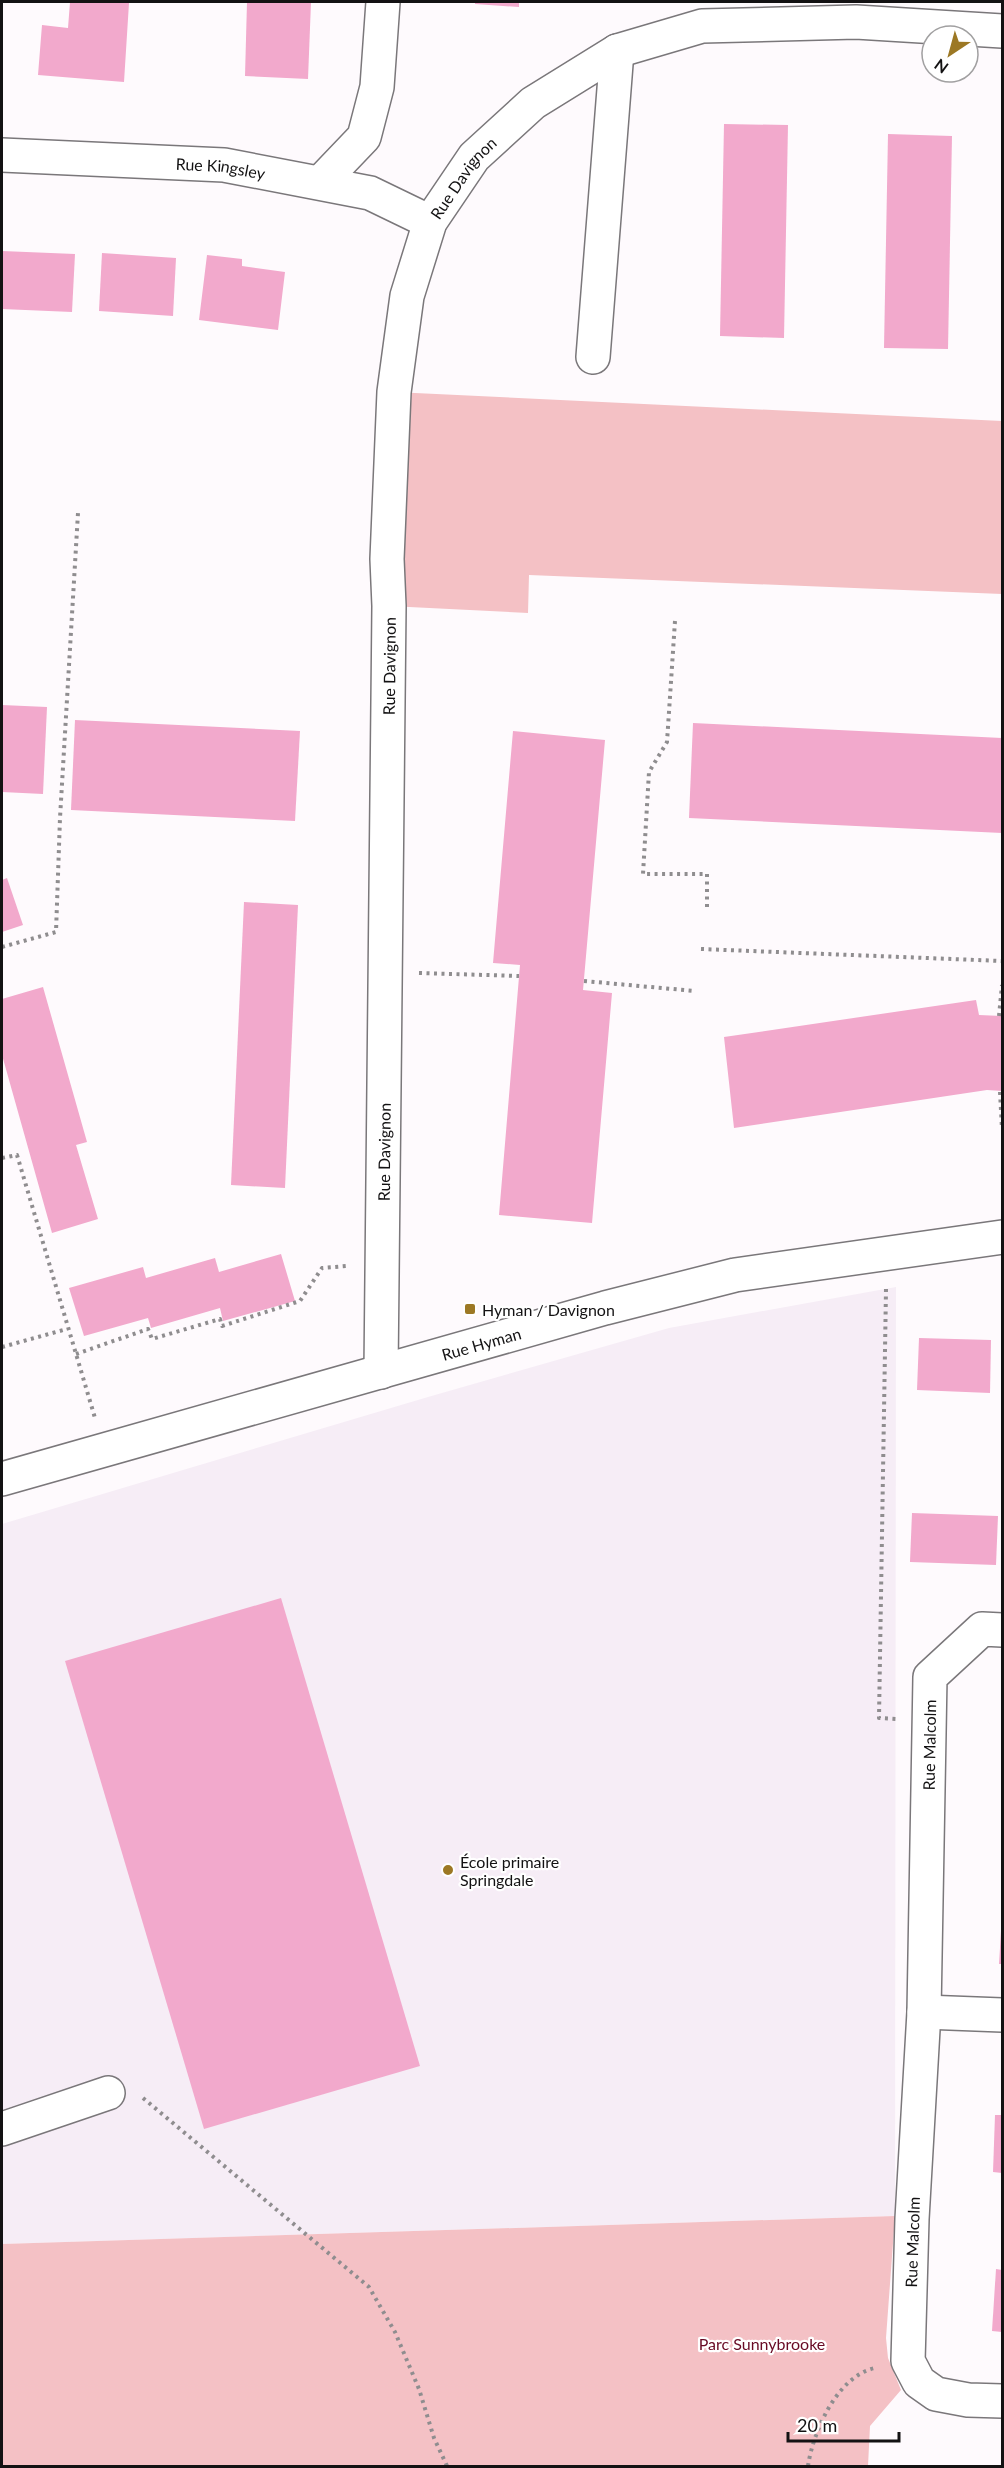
<svg xmlns="http://www.w3.org/2000/svg" width="1004" height="2468" font-family="Lato,sans-serif">
<rect width="100%" height="100%" fill="#fefafd"/>
<path fill="#f6edf6" d="M896,1287L895,2216L2,2244V1524L428,1397L669,1328Z"/>
<g fill="#f4c1c5">
<path d="M394,392L1002,421V594L529,575L528,613L389,606Z"/>
<path d="M895,2216L886,2338L888,2358L901,2390L870,2426L868,2466H2V2244Z"/>
</g>
<g fill="#f2a9cc">
<path d="M70,2L129,3L124,82L38,75L42,25L68,28Z"/>
<path d="M247,2H311L308,79L245,76Z"/>
<path d="M475,2H519V7L475,4Z"/>
<path d="M724,124L788,125L784,338L720,336Z"/>
<path d="M888,134L952,136L948,349L884,348Z"/>
<path d="M2,251L75,254L72,312L2,309Z"/>
<path d="M102,253L176,258L173,316L99,311Z"/>
<path d="M207,255L242,259V266L285,272L278,330L199,320Z"/>
<path d="M2,705L47,707L43,794L2,792Z"/>
<path d="M75,720L300,731L295,821L71,810Z"/>
<path d="M693,723L1002,738V833L689,818Z"/>
<path d="M513,731L605,740L583,990L612,993L592,1223L499,1215L520,965L493,963Z"/>
<path d="M7,878L23,925L2,932V880Z"/>
<path d="M244,902L298,905L285,1188L231,1185Z"/>
<path d="M43,987L87,1142L76,1145L98,1219L52,1233L2,1055V999Z"/>
<path d="M976,1000L979,1015L1002,1016V1091L987,1090L734,1128L724,1037Z"/>
<path d="M281,1254L295,1301L223,1321L220,1308L151,1328L148,1318L84,1336L69,1288L143,1267L146,1278L215,1258L219,1272Z"/>
<path d="M919,1338L991,1340L990,1393L917,1390Z"/>
<path d="M912,1513L998,1516L996,1565L910,1562Z"/>
<path d="M281,1598L420,2066L204,2129L65,1661Z"/>
<path d="M1001,1931H1002V1964H999Z"/>
<path d="M995,2115H1002V2173L993,2172Z"/>
<path d="M996,2269L1002,2270V2332L992,2331Z"/>
</g>
<g fill="none" stroke-linecap="round" stroke-linejoin="round">
<defs>
<g id="minor">
<path id="s1" d="M2,155L224,165L370,193L430,222"/>
<path d="M321,182L364,137L377,87L383,2"/>
<path d="M593,357L617,51"/>
<path id="s2" d="M381,1372L389,606L387,559L394,392L407,296L430,222L474,157L533,103L617,51L702,26L856,22L1002,31"/>
<path id="s3" d="M2,1479L605,1308L735,1275L1002,1237"/>
<path d="M1002,1630L982,1629L930,1677L924,2012L912,2219L908,2361L919,2382L936,2394L968,2400L1002,2401"/>
<path d="M924,2012L1002,2015"/>
<path d="M2,2129L108,2093"/>
</g>
</defs>
<use href="#minor" stroke="#7a777a" stroke-width="36"/>
<g stroke="#8f8d8f" stroke-width="4" stroke-dasharray="3 4.5" stroke-linecap="butt">
<path d="M675,621L667,742L649,772L643,874H707V911"/>
<path d="M2,947L56,932L60,818L78,513"/>
<path d="M701,949L1002,961"/>
<path d="M419,973L519,976"/>
<path d="M584,981L695,991"/>
<path d="M999,1016L1002,985"/>
<path d="M1000,1092L1002,1129"/>
<path d="M2,1158L17,1155L95,1418"/>
<path d="M886,1289L879,1718L896,1719"/>
<path d="M2,1347L67,1329"/>
<path d="M76,1354L148,1329L152,1339L220,1319L222,1326L300,1301L322,1268L347,1266"/>
<path d="M143,2098L369,2287L395,2332L419,2389L434,2438L447,2466"/>
<path d="M808,2466C813,2432 837,2376 875,2368"/>
</g>
<use href="#minor" stroke="#fff" stroke-width="33"/>
</g>
<g fill="#9c7824" stroke="#fff" stroke-width="2">
<rect x="464" y="1303" width="12" height="12" rx="3"/>
<circle cx="448" cy="1870" r="6"/>
</g>
<g text-anchor="middle" dominant-baseline="central" stroke-width="4.5" stroke-linejoin="round" paint-order="stroke">
<g font-size="16" fill="#131213" stroke="#fff">
<text stroke="none"><textPath href="#s1" startOffset="219">Rue Kingsley</textPath></text>
<text stroke="none"><textPath href="#s2" startOffset="1210">Rue Davignon</textPath></text>
<text stroke="none"><textPath href="#s2" startOffset="706">Rue Davignon</textPath></text>
<text stroke="none"><textPath href="#s2" startOffset="220">Rue Davignon</textPath></text>
<text stroke="none"><textPath href="#s3" startOffset="498">Rue Hyman</textPath></text>
<text transform="translate(929 1745) rotate(-89)">Rue Malcolm</text>
<text transform="translate(912 2242) rotate(-88)">Rue Malcolm</text>
</g>
<g font-size="16" fill="#131213" stroke="#fff" text-anchor="start">
<text x="482" y="1309">Hyman / Davignon</text>
<text x="460" y="1861">École primaire<tspan x="460" dy="18">Springdale</tspan></text>
</g>
<g font-size="16" fill="#680a24" stroke="#fff">
<text x="762" y="2343">Parc Sunnybrooke</text>
</g>
</g>
<rect width="1004" height="2468" fill="none" stroke="#131213" stroke-width="6"/>
<g transform="translate(950 54) rotate(216)"><circle r="28" fill="#ffffff" stroke="#a1a0a1" stroke-width="1.5"/>
<path d="M0-4.5L10 22L0 15L-10 22Z" fill="#9c7824"/>
<text y="-9" font-size="16" font-weight="bold" text-anchor="middle" fill="#131213">N</text>
</g>
<path d="M788 2432v9h111v-9" fill="none" stroke="#131213" stroke-width="3"/>
<text x="797" y="2432" font-size="18" fill="#131213" stroke="#ffffff" stroke-width="4.5" paint-order="stroke">20 m</text>
</svg>
